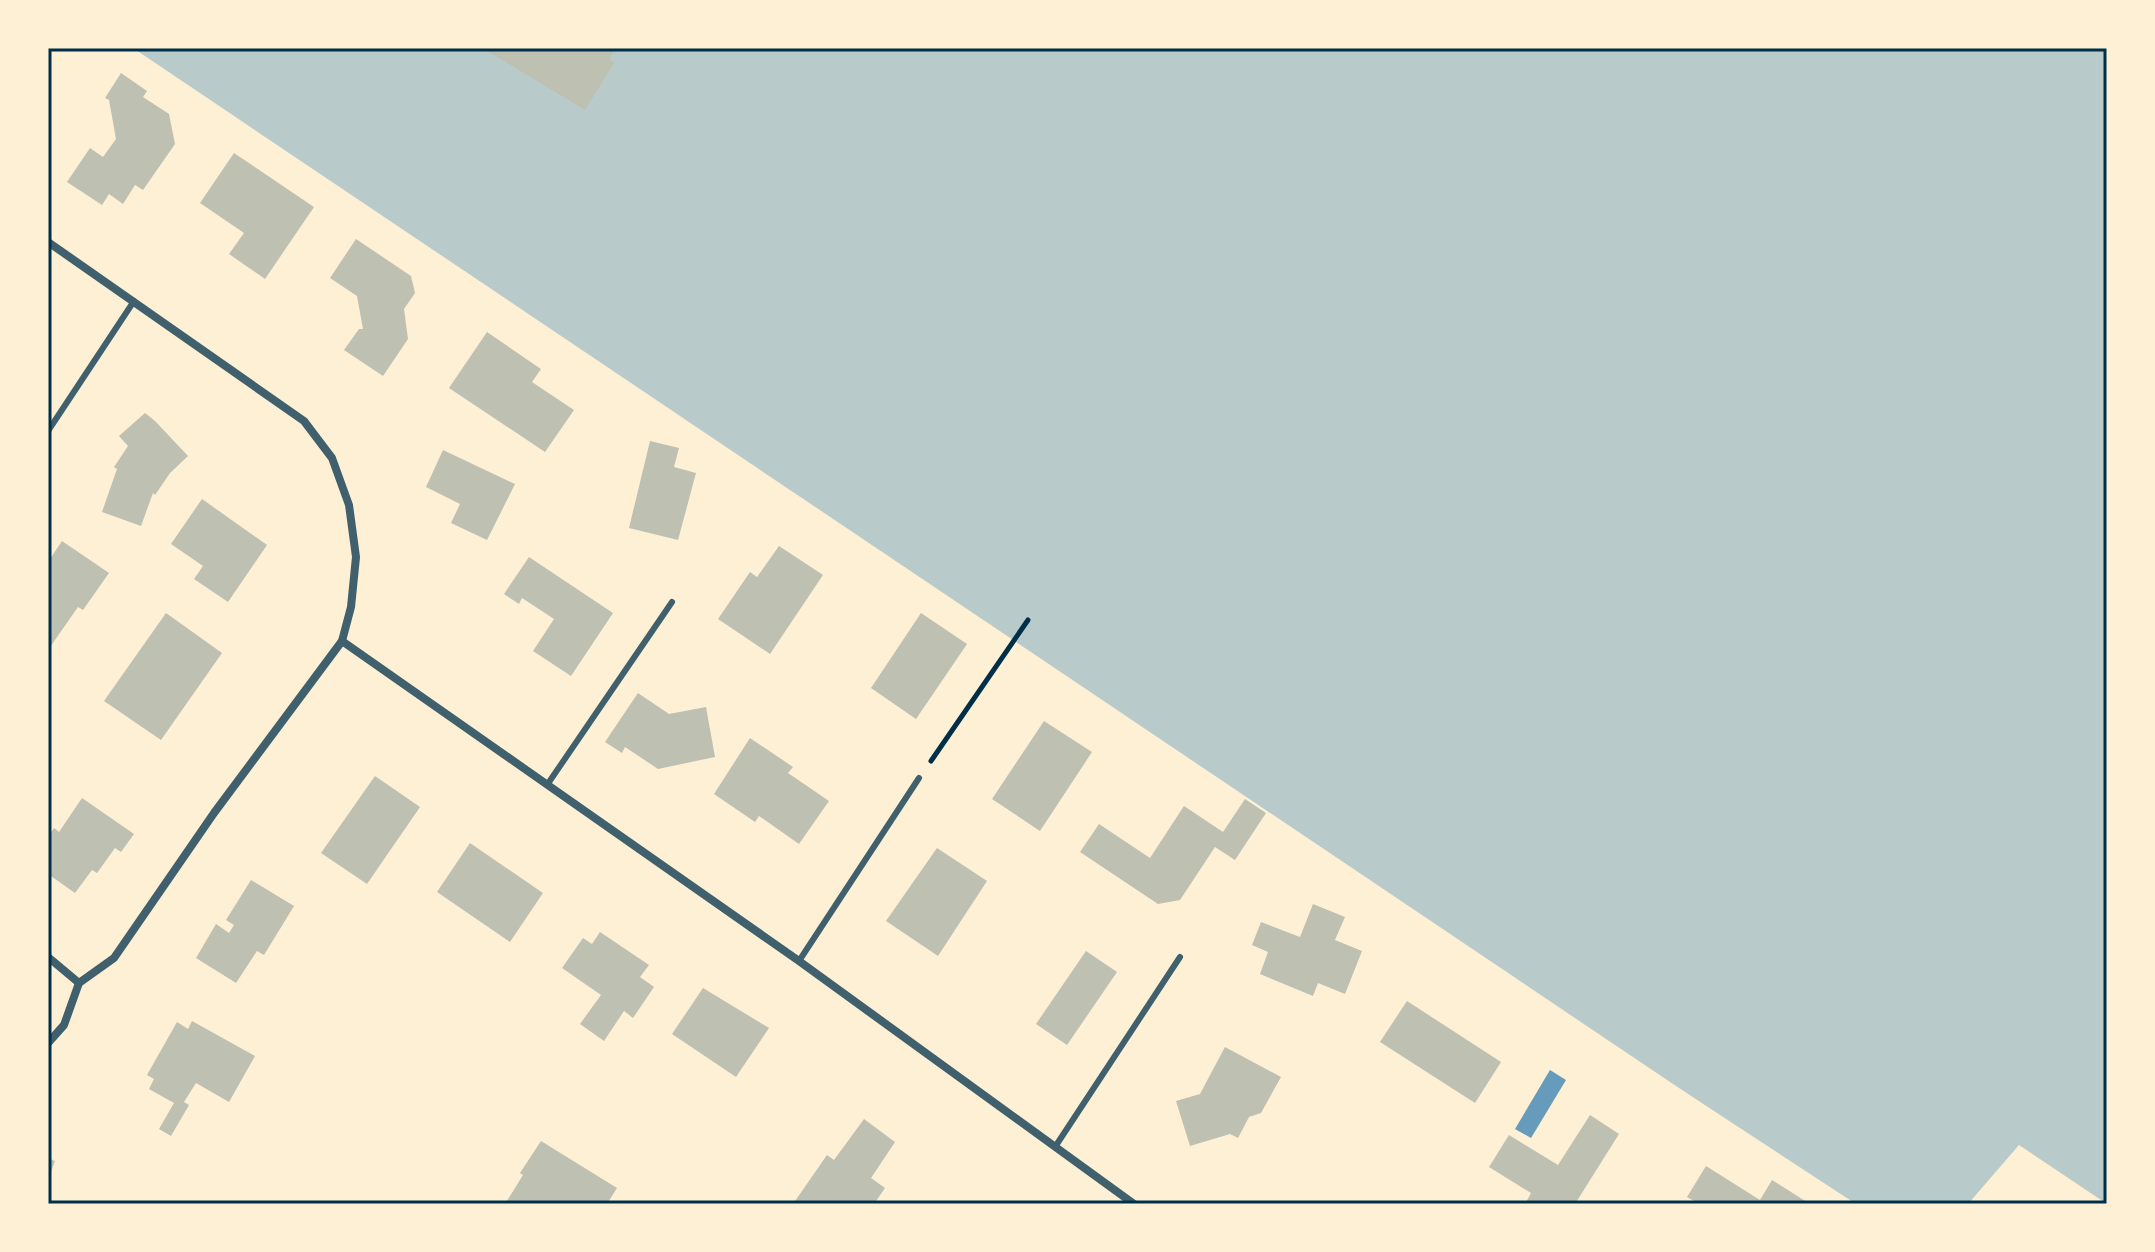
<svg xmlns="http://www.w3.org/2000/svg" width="2155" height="1252" font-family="Montserrat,sans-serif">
<rect width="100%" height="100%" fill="#fdf0d5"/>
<path fill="#b9caca" d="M133,48H2107V1204L2019,1145L1968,1204H1856L1679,1088Z"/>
<path fill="#669bbc" d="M1550,1070L1566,1080L1531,1138L1515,1129Z"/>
<g fill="#bec0b2">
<path d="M492,48H615L609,60L614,63L585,110L489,52Z"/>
<path d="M121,73L147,91L143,97L169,114L175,144L143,190L135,185L123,204L109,194L102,205L67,182L90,148L103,157L116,139L109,100L105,98Z"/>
<path d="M234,153L314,207L265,279L229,254L244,233L200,203Z"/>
<path d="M356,239L411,276L415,293L404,309L408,339L383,376L344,350L359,329H363L357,296L330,278Z"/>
<path d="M487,332L541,369L532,382L574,410L545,452L449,388Z"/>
<path d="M145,413L155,421L188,456L170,473L155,495L153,493L141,526L102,512L117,469L114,467L128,446L119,436Z"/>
<path d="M650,441L679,448L674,467L696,473L678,540L629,528Z"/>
<path d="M443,450L515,484L487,540L451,523L460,504L426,487Z"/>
<path d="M202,499L267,545L228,602L194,579L203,566L171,544Z"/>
<path d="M62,541L109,573L83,610L78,607L48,650V593L51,589L48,587V562Z"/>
<path d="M779,546L823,575L770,654L718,619L750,572L757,577Z"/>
<path d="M529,557L613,613L571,676L533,651L554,619L522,598L519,604L504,594Z"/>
<path d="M166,613L222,653L161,740L104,701Z"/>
<path d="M921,613L967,644L916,719L871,688Z"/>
<path d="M638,693L669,714L706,707L715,757L658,769L625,747L622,753L605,742Z"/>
<path d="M1044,721L1092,752L1040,831L992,799Z"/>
<path d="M750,738L793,767L788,773L829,801L799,844L759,816L755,822L714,794Z"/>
<path d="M375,776L420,807L367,884L321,853Z"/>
<path d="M82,798L134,834L121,852L115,848L97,873L92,870L75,893L48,874V837L54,828L59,832Z"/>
<path d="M1245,799L1266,813L1235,860L1215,847L1180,900L1158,904L1080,852L1099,824L1150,858L1184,806L1223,832Z"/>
<path d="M470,843L543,893L510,942L437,892Z"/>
<path d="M937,848L987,881L938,956L886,921Z"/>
<path d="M251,880L294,906L264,955L257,951L236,983L196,958L216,924L229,933L234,925L226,920Z"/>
<path d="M1313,904L1345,917L1335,940L1362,951L1345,994L1318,983L1313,996L1260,974L1268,952L1252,945L1261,922L1300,937Z"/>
<path d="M600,932L649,965L640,977L654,987L633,1018L624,1011L604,1041L580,1024L601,995L562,968L583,938L592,944Z"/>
<path d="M1086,951L1117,972L1067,1045L1036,1024Z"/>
<path d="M703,988L769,1028L736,1077L672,1034Z"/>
<path d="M1407,1001L1501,1062L1475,1103L1380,1042Z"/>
<path d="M192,1021L255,1056L229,1102L196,1083L184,1102L189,1105L171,1136L159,1129L174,1103L149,1089L154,1079L147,1075L177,1022L188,1029Z"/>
<path d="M1225,1047L1281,1077L1261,1113L1249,1117L1238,1138L1230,1134L1190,1146L1176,1101L1200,1094Z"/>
<path d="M1590,1115L1619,1134L1575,1204H1525L1531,1193L1489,1167L1509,1135L1558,1165Z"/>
<path d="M864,1119L895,1142L871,1178L885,1188L874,1204H793L827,1155L834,1160Z"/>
<path d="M541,1141L617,1188L607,1204H505L523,1175L520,1173Z"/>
<path d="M48,1158L55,1161L48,1180Z"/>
<path d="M1706,1166L1760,1200L1772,1180L1810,1204H1699L1687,1197Z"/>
</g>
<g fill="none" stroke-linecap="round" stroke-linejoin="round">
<path stroke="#003049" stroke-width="5" d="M931,761L1028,620"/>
<g stroke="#3f606c" stroke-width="6">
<path d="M48,431L134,301"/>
<path d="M547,785L672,602"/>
<path d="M799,961L919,778"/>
<path d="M1055,1147L1180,957"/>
</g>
<g stroke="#3f606c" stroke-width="8">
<path d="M48,242L304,421L332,458L349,505L356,557L351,607L342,641L799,961L1134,1204"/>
<path d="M48,957L79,983"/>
<path d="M48,1043L64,1025L79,983L114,958L214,813L342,641"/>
</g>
</g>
<rect width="2155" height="1252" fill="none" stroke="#fdf0d5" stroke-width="100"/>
<rect x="50" y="50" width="2055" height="1152" fill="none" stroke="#003049" stroke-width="3"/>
</svg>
